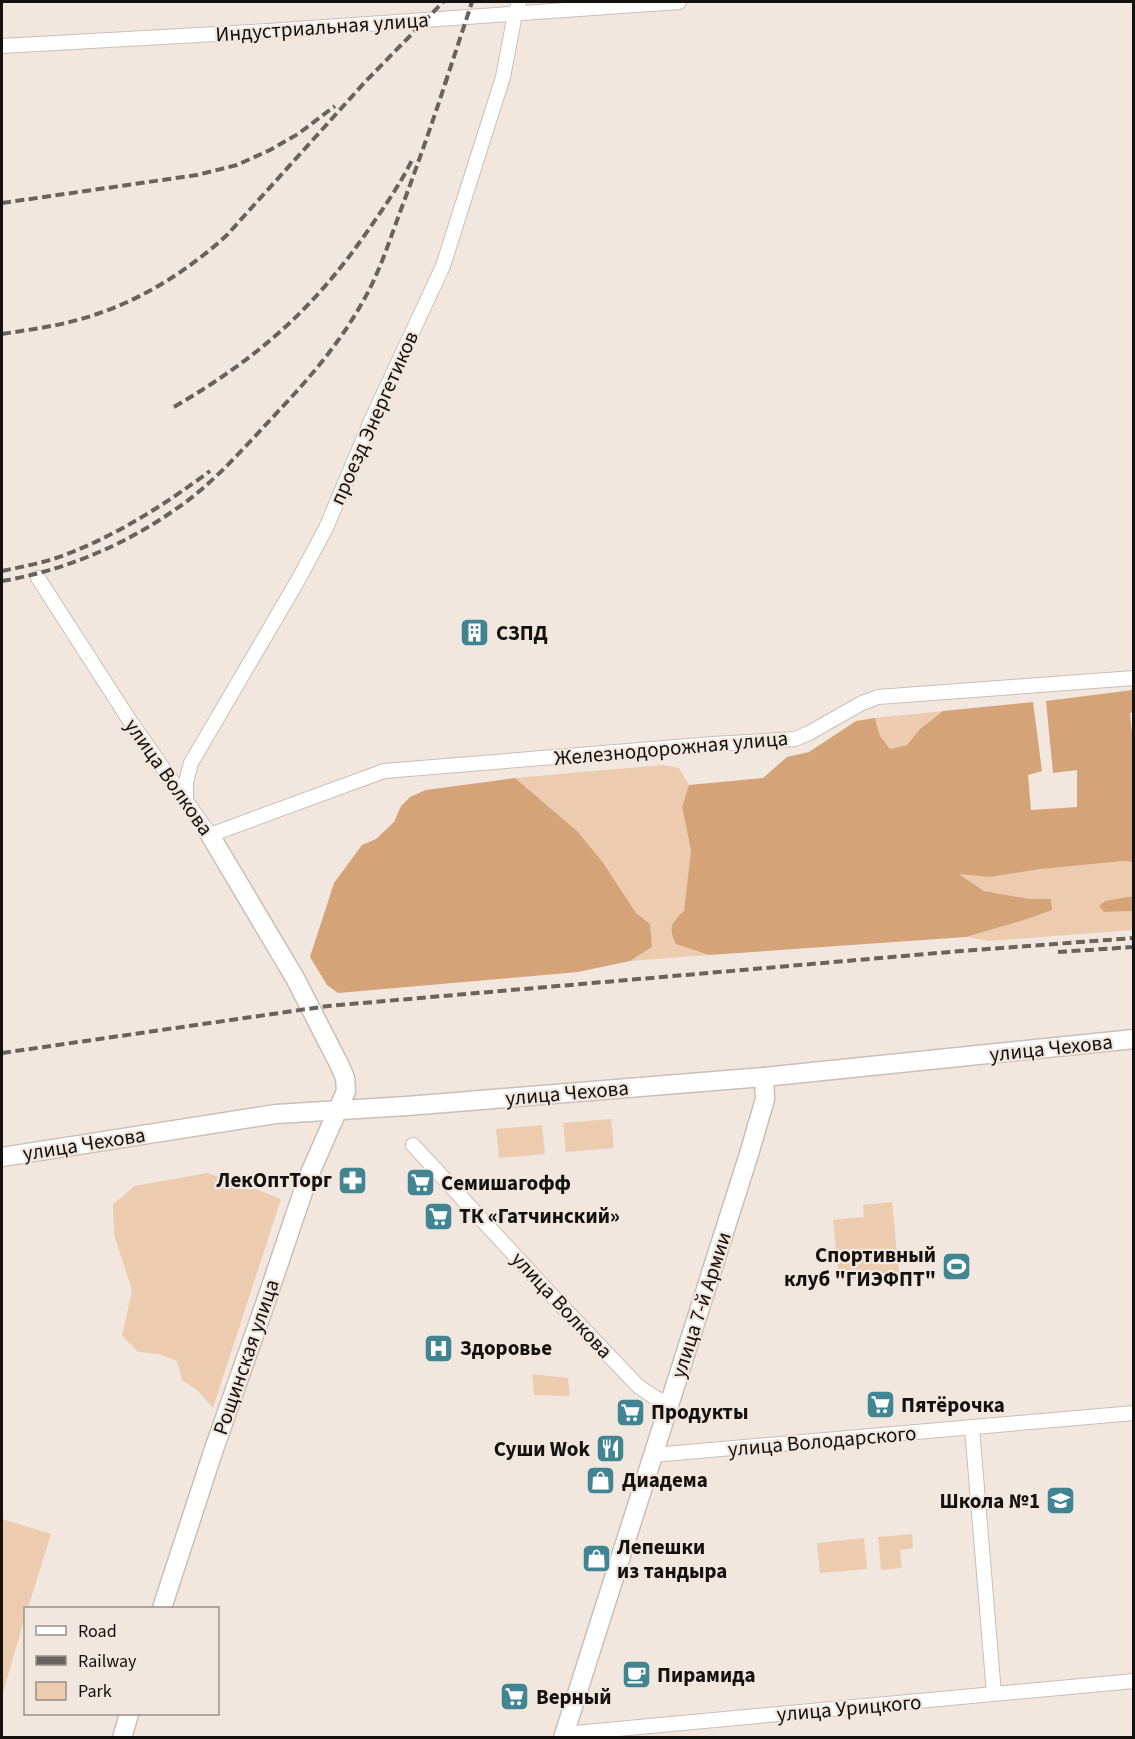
<svg xmlns="http://www.w3.org/2000/svg" width="1135" height="1739" font-family="'Source Sans 3',sans-serif">
<rect width="100%" height="100%" fill="#f1e7de"/>
<g fill="#edcbaf">
<path d="M943,711L920,729L907,745L890,749L880,736L875,718Z"/>
<path d="M663,765L679,768L689,785L682,807L691,850L684,911L674,920L677,944L709,955L630,961L652,947L650,924L636,913L602,861L577,831L515,778Z"/>
<path d="M1124,861L1133,862V896L1105,901L1104,912L1133,911V930L989,941L966,937L1021,921L1050,899H1030L984,891L958,873L990,877L1041,869Z"/>
<path d="M611,1119L614,1148L566,1152L563,1123Z"/>
<path d="M542,1125L545,1154L499,1158L496,1129Z"/>
<path d="M207,1173L241,1183L281,1199L213,1408L197,1390L182,1380L177,1361L159,1354L138,1352L122,1336L132,1290L114,1235L113,1204L135,1186Z"/>
<path d="M892,1202L899,1274L839,1280L833,1220L864,1217L863,1205Z"/>
<path d="M532,1374L568,1378L570,1396L534,1395Z"/>
<path d="M2,1519L51,1534L28,1608H26L25,1617L2,1696Z"/>
<path d="M912,1534L913,1548L900,1550L902,1568L881,1570L878,1537Z"/>
<path d="M864,1538L867,1569L820,1573L817,1543Z"/>
</g>
<g fill="#d4a378">
<path d="M1133,690V712L1130,713L1134,753L1133,862L1124,861L1041,869L990,877L959,874L984,891L1030,899H1051L1052,910L1021,921L966,937L709,955L676,944C668,928 671,922 684,911L691,850L682,807L689,785L763,778L787,757L809,752L856,721L875,718L880,736L890,749L907,745L920,729L943,711L1033,702L1042,771L1028,775L1031,810L1077,807V770L1053,773L1046,701Z"/>
<path d="M515,778L577,831L602,861L636,913L650,924L652,947L630,961L578,972L338,993L327,985L310,957L334,883L362,845L376,839L394,822L401,806L410,797L426,790Z"/>
<path d="M1133,896V911L1104,912L1099,906L1105,901Z"/>
</g>
<g fill="none" stroke-linecap="round" stroke-linejoin="round">
<defs>
<g id="minor">
<path d="M2,46L268,31L679,2"/>
<path d="M38,578L130,721L210,835L384,771L713,744L795,739L809,733L862,703L878,697L1134,678"/>
<path d="M186,800V782L191,763L297,582L326,528L371,421L443,266L503,77L515,14L519,2"/>
<path d="M413,1145L557,1301L638,1386L654,1397L669,1404"/>
<path d="M972,1428L994,1694"/>
<path d="M653,1455L1134,1413"/>
<path d="M564,1734L1134,1681"/>
</g>
<g id="tertiary">
<path d="M2,1157L276,1114L407,1106L764,1077L1134,1039"/>
<path d="M162,1608L214,1449L264,1307L307,1180L346,1091L345,1078L340,1066L295,978L210,835"/>
<path d="M122,1738L129,1714"/>
<path d="M563,1738L749,1154L765,1099L764,1077"/>
</g>
</defs>
<use href="#minor" stroke="#cabfb7" stroke-width="16"/>
<use href="#tertiary" stroke="#cabfb7" stroke-width="21"/>
<use href="#minor" stroke="#fff" stroke-width="14"/>
<use href="#tertiary" stroke="#fff" stroke-width="18"/>
<g stroke="#69635e" stroke-width="4" stroke-dasharray="9 4.5" stroke-linecap="butt">
<path d="M445,84L472,2"/>
<path d="M2,203L197,175L237,165L270,150L298,134L335,106"/>
<path d="M2,334C34,329 66,325 97,314C145,298 190,269 227,235L365,82L443,2"/>
<path d="M174,407C258,358 314,309 369,229C385,206 401,183 413,158"/>
<path d="M2,571C20,567 38,564 56,558C111,539 163,506 210,471"/>
<path d="M2,581C62,571 123,546 173,511C211,486 242,450 272,418C306,382 338,346 362,303C378,276 388,245 399,215C416,169 432,124 447,78"/>
<path d="M1058,952L1134,947"/>
<path d="M2,1053L328,1006L961,951L1134,938"/>
</g>
</g>
<defs>
<symbol id="building-square" viewBox="-11 -11 22 22"><rect x="-9" y="-9" width="18" height="18" rx="4" fill="#418593" stroke="#f1e7de"/><path d="M-4-6H4V6H1V3H-1V6H-4ZM-2.5-4.3h1.7v1.8h-1.7ZM.8-4.3h1.7v1.8H.8ZM-2.5-1h1.7V.8h-1.7ZM.8-1h1.7V.8H.8Z" fill="#fff"/></symbol>
<symbol id="pharmacy-square" viewBox="-11 -11 22 22"><rect x="-9" y="-9" width="18" height="18" rx="4" fill="#418593" stroke="#f1e7de"/><path d="M-2-6h4v4h4v4h-4v4h-4v-4h-4v-4h4Z" fill="#fff"/></symbol>
<symbol id="supermarket-square" viewBox="-11 -11 22 22"><rect x="-9" y="-9" width="18" height="18" rx="4" fill="#418593" stroke="#f1e7de"/><path d="M-6-5.5h2.5l.6 2H6L4.5 2H-2.5L-4.4-4H-6ZM-1.5 3.2a1.3 1.3 0 1 0 .1 0ZM3 3.2a1.3 1.3 0 1 0 .1 0Z" fill="#fff"/></symbol>
<symbol id="stadium-square" viewBox="-11 -11 22 22"><rect x="-9" y="-9" width="18" height="18" rx="4" fill="#418593" stroke="#f1e7de"/><path d="M0-5a6.5 5 0 1 0 0 10a6.5 5 0 1 0 0-10ZM-3.5-1.8h7v3.6h-7Z" fill="#fff"/></symbol>
<symbol id="hospital-square" viewBox="-11 -11 22 22"><rect x="-9" y="-9" width="18" height="18" rx="4" fill="#418593" stroke="#f1e7de"/><path d="M-5-5h3v3.5h4V-5h3V5h-3V1.5h-4V5h-3Z" fill="#fff"/></symbol>
<symbol id="restaurant-square" viewBox="-11 -11 22 22"><rect x="-9" y="-9" width="18" height="18" rx="4" fill="#418593" stroke="#f1e7de"/><path d="M-5-6h1v4h1v-4h1v4h1v-4h1v5L-1.5 .5V6h-2V.5L-5-1ZM5-6V6H3V1.5H1.5Q1.5-4 5-6Z" fill="#fff"/></symbol>
<symbol id="shop-square" viewBox="-11 -11 22 22"><rect x="-9" y="-9" width="18" height="18" rx="4" fill="#418593" stroke="#f1e7de"/><path d="M-5-2.5h2.3a2.7 3.5 0 0 1 5.4 0H5L5.5 6h-11ZM-1.5-2.5h3a1.5 2.3 0 0 0-3 0Z" fill="#fff"/></symbol>
<symbol id="school-square" viewBox="-11 -11 22 22"><rect x="-9" y="-9" width="18" height="18" rx="4" fill="#418593" stroke="#f1e7de"/><path d="M0-5L7-2L0 1L-7-2ZM-4 1L0 2.5L4 1V4Q0 6-4 4Z" fill="#fff"/></symbol>
<symbol id="cafe-square" viewBox="-11 -11 22 22"><rect x="-9" y="-9" width="18" height="18" rx="4" fill="#418593" stroke="#f1e7de"/><path d="M-5.5-4.5H6V0H3Q3 3.5 0 3.5H-2.5Q-5.5 3.5-5.5 0ZM3-3.2v2h1.7v-2ZM-6 4.5H4V6H-6Z" fill="#fff"/></symbol>
</defs>
<g fill-rule="evenodd">
<use href="#building-square" x="458" y="616" width="33" height="33"/>
<use href="#pharmacy-square" x="336" y="1164" width="33" height="33"/>
<use href="#supermarket-square" x="404" y="1166" width="33" height="33"/>
<use href="#supermarket-square" x="422" y="1200" width="33" height="33"/>
<use href="#stadium-square" x="940" y="1250" width="33" height="33"/>
<use href="#hospital-square" x="422" y="1332" width="33" height="33"/>
<use href="#supermarket-square" x="864" y="1388" width="33" height="33"/>
<use href="#supermarket-square" x="614" y="1396" width="33" height="33"/>
<use href="#restaurant-square" x="594" y="1432" width="33" height="33"/>
<use href="#shop-square" x="584" y="1464" width="33" height="33"/>
<use href="#school-square" x="1044" y="1484" width="33" height="33"/>
<use href="#shop-square" x="580" y="1542" width="33" height="33"/>
<use href="#cafe-square" x="620" y="1658" width="33" height="33"/>
<use href="#supermarket-square" x="498" y="1680" width="33" height="33"/>
</g>
<g text-anchor="middle" dominant-baseline="central" stroke-width="4.5" stroke-linejoin="round" paint-order="stroke">
<g font-size="21" fill="#15110e" stroke="#f1e7de">
<text transform="translate(322 27) rotate(-4)">Индустриальная улица</text>
<text transform="translate(374 418) rotate(-66)">проезд Энергетиков</text>
<text transform="translate(671 748) rotate(-5)">Железнодорожная улица</text>
<text transform="translate(169 777) rotate(55)">улица Волкова</text>
<text transform="translate(1051 1048) rotate(-6)">улица Чехова</text>
<text transform="translate(567 1093) rotate(-5)">улица Чехова</text>
<text transform="translate(84 1144) rotate(-9)">улица Чехова</text>
<text transform="translate(562 1305) rotate(47)">улица Волкова</text>
<text transform="translate(701 1305) rotate(-72)">улица 7-й Армии</text>
<text transform="translate(246 1357) rotate(-71)">Рощинская улица</text>
<text transform="translate(822 1441) rotate(-5)">улица Володарского</text>
<text transform="translate(849 1708) rotate(-5)">улица Урицкого</text>
</g>
<g font-size="21" font-weight="bold" fill="#15110e" stroke="#f1e7de" text-anchor="start">
<text x="496" y="633">СЗПД</text>
<text x="332" y="1180" text-anchor="end">ЛекОптТорг</text>
<text x="441" y="1183">Семишагофф</text>
<text x="459" y="1216">ТК «Гатчинский»</text>
<text x="936" y="1255" text-anchor="end">Спортивный<tspan x="936" dy="24">клуб "ГИЭФПТ"</tspan></text>
<text x="460" y="1348">Здоровье</text>
<text x="901" y="1405">Пятёрочка</text>
<text x="651" y="1412">Продукты</text>
<text x="590" y="1449" text-anchor="end">Суши Wok</text>
<text x="622" y="1480">Диадема</text>
<text x="1040" y="1501" text-anchor="end">Школа №1</text>
<text x="617" y="1547">Лепешки<tspan x="617" dy="24">из тандыра</tspan></text>
<text x="657" y="1675">Пирамида</text>
<text x="536" y="1697">Верный</text>
</g>
</g>
<rect width="1135" height="1739" fill="none" stroke="#15110e" stroke-width="6"/>
<rect x="24" y="1607" width="195" height="108" fill="#f1e7de" stroke="#99918b" stroke-width="1.5"/>
<rect x="36" y="1626" width="30" height="9" fill="#ffffff" stroke="#99918b" stroke-width="1.5"/>
<text x="78" y="1637" font-size="18" fill="#15110e">Road</text>
<rect x="36" y="1656" width="30" height="9" fill="#69635e" stroke="#99918b" stroke-width="1.5"/>
<text x="78" y="1667" font-size="18" fill="#15110e">Railway</text>
<rect x="36" y="1682" width="30" height="18" fill="#edcbaf" stroke="#99918b" stroke-width="1.5"/>
<text x="78" y="1697" font-size="18" fill="#15110e">Park</text>
</svg>
